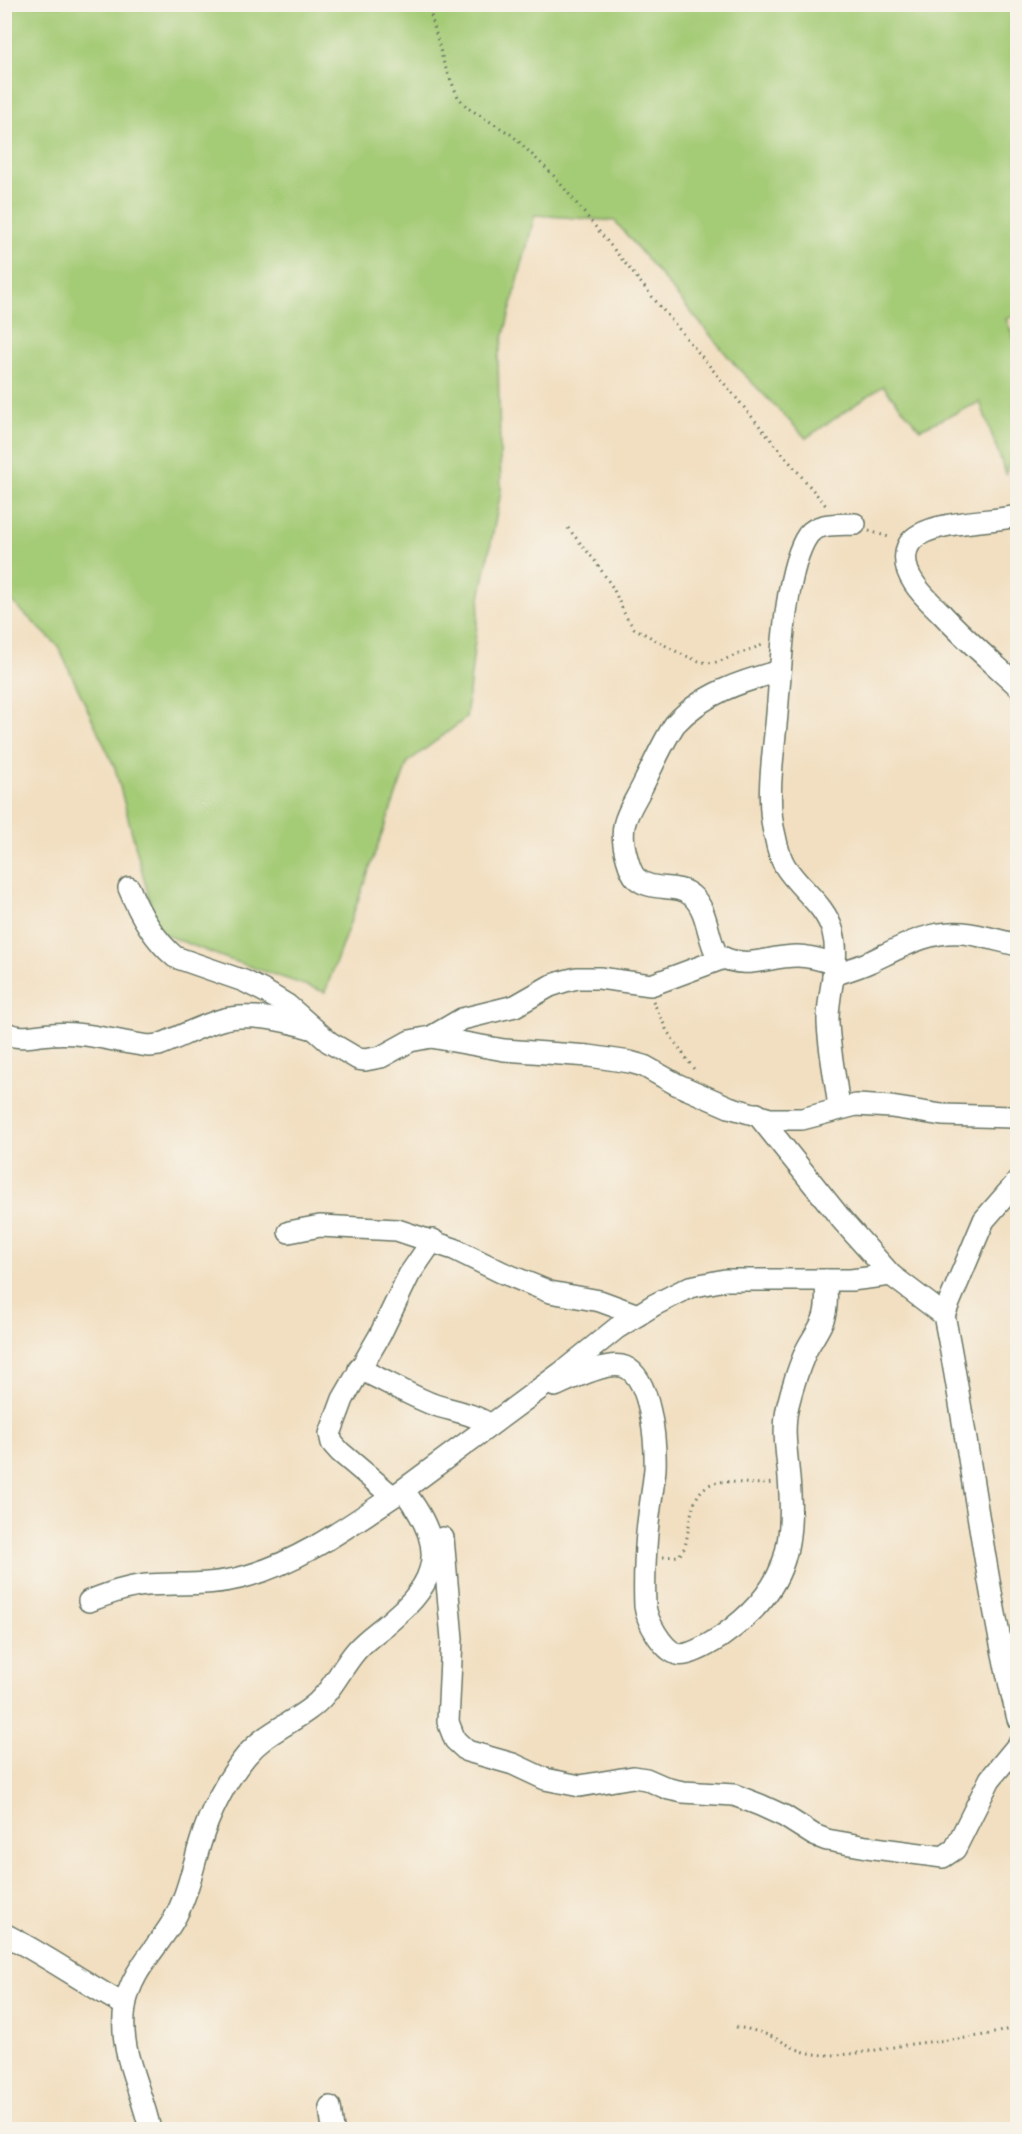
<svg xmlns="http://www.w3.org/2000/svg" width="1022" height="2134" font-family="Kalam,sans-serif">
<rect width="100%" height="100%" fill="#f7f3e8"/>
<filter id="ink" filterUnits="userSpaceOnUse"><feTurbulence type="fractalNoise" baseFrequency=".0167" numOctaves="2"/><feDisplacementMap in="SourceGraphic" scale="12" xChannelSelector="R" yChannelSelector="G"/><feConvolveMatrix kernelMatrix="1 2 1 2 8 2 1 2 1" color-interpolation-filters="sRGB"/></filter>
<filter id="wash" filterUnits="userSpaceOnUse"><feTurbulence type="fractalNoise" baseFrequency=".008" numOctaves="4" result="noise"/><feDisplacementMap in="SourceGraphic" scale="24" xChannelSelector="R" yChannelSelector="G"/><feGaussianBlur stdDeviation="1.35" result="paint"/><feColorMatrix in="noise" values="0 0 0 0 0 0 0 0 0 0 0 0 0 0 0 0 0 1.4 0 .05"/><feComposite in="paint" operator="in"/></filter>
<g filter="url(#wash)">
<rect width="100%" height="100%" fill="#f2dfc1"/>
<path fill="#a4cb76" stroke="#628455" stroke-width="1.5" d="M4,5H1017L1018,315L1006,319L1017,345L1018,440L1006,474L980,402L920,429L883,386L806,438L736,366L615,221L535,215L498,358L501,492L480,598L466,718L408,762L325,992L225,958L158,932L115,768L58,646L5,595Z"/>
</g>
<g filter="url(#ink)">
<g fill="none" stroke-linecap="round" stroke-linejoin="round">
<defs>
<g id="minor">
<path d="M1018,516C990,522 942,521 919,535C901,545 903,567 914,583C921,594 932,604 941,613C965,639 992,662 1018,686"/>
<path d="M780,671C742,681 702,694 675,724C663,742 655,761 645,781C631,811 616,821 627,858C629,865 631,873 636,878C652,893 677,882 692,896C708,910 707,937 717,955C748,971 766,956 797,956C810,956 823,960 835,964"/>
<path d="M129,888C139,913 154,939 175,957L244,981L264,991L287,1005L329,1042L358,1059L365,1060L381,1057L410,1041L431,1037L504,1050L589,1056L630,1062L644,1066L676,1084L729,1107L770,1119H802L856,1105L891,1107L942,1115L1012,1117L1018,1116"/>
<path d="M833,975C846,971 859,967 872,961C901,947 929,930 963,933C982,935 999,941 1018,945"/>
<path d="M4,1032C20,1041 34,1035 51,1034C84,1031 116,1042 149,1046L159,1045C180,1037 200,1026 221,1020C249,1012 283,1020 310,1028"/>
<path d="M431,1037L462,1019L515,1006L550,986L565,981L577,978H599L651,985L724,958"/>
<path d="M839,1108C836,1080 829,1051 828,1022C827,992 841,962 833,932C825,904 800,890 785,866C780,858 777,846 775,836C765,799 774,751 777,714C781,671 784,569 808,535C818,522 840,525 855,524"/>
<path d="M757,1114L842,1220L891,1275L944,1315C971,1449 984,1586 1018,1719"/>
<path d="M289,1232L320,1226L397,1230L454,1249L501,1272L550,1292L600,1301L638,1315"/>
<path d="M944,1315L984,1220L1018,1181"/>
<path d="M359,1369C384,1380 407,1394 432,1404C452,1411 473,1413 490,1425"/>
<path d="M555,1386C571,1379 608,1360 625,1367C651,1378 656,1443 655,1469C653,1490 649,1511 647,1533C645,1557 644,1582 645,1606C647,1621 662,1649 677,1654C688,1658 713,1642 722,1636C784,1592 795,1552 789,1478C787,1454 782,1429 788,1405C792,1388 798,1370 805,1353C810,1341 820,1330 824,1317C828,1305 826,1292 826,1280"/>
<path d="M392,1496L340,1452L332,1443L330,1434L343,1399L380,1335L409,1275L433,1240"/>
<path d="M443,1538L452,1639L448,1722L455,1740L467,1751L513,1764L545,1779L580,1786L633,1777L646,1779L669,1789L683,1792L734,1795L760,1805L784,1816L814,1835L827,1840L867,1847L943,1857L955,1849L990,1779L1018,1745"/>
<path d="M89,1601C108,1594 126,1587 146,1585C180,1583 214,1586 247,1576C304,1560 354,1522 403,1490"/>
<path d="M4,1934C46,1955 84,1983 125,2005"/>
<path d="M330,2107L333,2130"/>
<path d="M150,2130C141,2086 118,2053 125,2007C130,1972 156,1950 173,1921C187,1897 192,1870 200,1844C209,1813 226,1780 246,1756C264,1734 286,1726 308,1710C331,1694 339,1671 356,1651C368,1637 384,1628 397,1615C446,1573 440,1537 403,1490L561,1373L617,1328L654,1305L690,1287L725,1280H851L891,1275"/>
</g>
</defs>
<use href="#minor" stroke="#697665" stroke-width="24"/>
<g stroke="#697665" stroke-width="3" stroke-dasharray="1.5 4.5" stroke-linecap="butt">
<path d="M428,4L444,64L458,97L468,108L512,135L555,177L663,310L827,507"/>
<path d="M568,528L595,561L613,588L626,617L634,628L679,653L701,662L713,663L723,660L765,644"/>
<path d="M869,531L892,538"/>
<path d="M653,1001L667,1031L696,1072"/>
<path d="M663,1557L679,1556L685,1547C692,1518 689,1478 730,1482C744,1483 758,1485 773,1483"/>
<path d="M736,2027C751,2029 765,2033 779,2040C789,2045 798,2051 809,2053C839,2059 874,2050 905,2045C944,2039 979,2040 1018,2026"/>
</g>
<use href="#minor" stroke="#fff" stroke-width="21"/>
</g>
</g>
<rect width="1022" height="2134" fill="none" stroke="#f7f3e8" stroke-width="24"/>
</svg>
